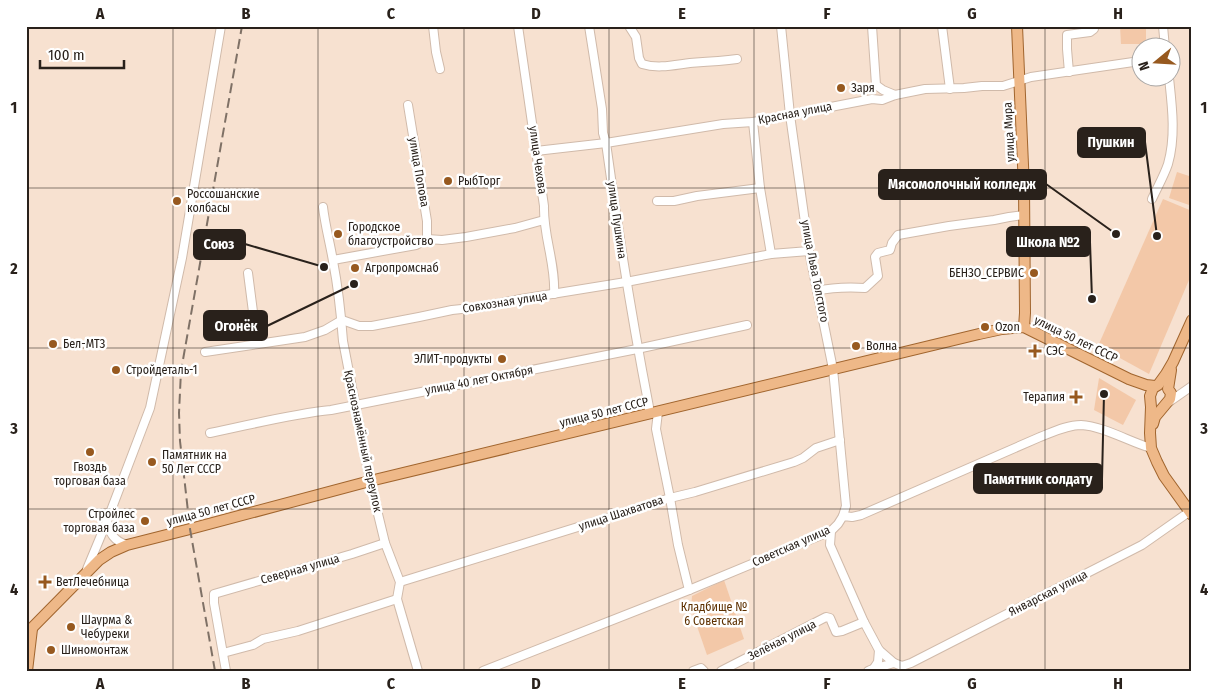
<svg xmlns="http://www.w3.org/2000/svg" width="1218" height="697" font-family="'Fira Sans Condensed',sans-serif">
<rect width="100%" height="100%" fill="#f7e1d0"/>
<g fill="#f3c8a8">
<path d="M1120,26H1146V44H1121Z"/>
<path d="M1177,172L1192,177V206L1169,198Z"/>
<path d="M1163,199L1192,211V273L1149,374L1098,346Z"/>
<path d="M1099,378L1136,400L1123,425L1094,410Z"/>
<path d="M724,580L744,639L707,655L691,609L692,596Z"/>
</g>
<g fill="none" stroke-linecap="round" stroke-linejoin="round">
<defs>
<g id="minor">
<path d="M433,26L436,52L440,69"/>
<path d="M518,26L544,206C543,236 556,264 554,294"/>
<path d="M589,26L602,109L603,133L606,143C618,231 632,319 649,407V414"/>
<path d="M629,26L636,37L639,58L642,64C658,69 674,65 690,63C705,62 721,61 737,59"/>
<path d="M781,26L790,115L809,251L833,369L846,506L843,516"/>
<path d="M872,26L876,85L883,90L895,95"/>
<path d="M942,26L950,89"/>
<path d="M1163,26L1165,48"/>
<path d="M1069,72L1067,49V35L1090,32L1094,29V26"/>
<path d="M408,105L427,221V239"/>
<path d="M753,122L760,188L771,254"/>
<path d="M536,151L606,143L723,124L753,122L872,99L882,100L895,95L925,89L964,88L982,86H1003L1031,77L1140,61"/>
<path d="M1152,199C1157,188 1164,176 1168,164C1176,136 1172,106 1169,78"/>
<path d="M657,201H674L697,196L760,188"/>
<path d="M323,207C325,225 330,243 333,261C338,287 341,314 343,341L370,481L385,543L400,582L397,599L418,671"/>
<path d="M333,260L416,245L427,239L442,240L466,237L515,228L544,220"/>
<path d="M248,273L257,343"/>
<path d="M817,291C834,287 848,287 865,288L878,276L875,257L878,253L890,250L892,243L898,235L949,226L994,220L1009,217L1024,215"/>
<path d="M205,352L305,337L325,330L342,320L359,326H372L419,317L452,310L481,307L521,299L626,282L771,254L809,251"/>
<path d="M1169,402L1192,386"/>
<path d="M658,412L656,429L670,498L678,545L689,590"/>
<path d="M210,433C250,425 290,414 331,410L637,349L747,325"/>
<path d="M107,521C110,534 114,541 127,545"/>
<path d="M831,531L830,545L864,622L879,650L894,663L902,666"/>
<path d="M87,569L107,521L150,408L182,258L221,26"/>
<path d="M400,582L607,518L670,498L695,492L794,462L803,458L816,448L840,440"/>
<path d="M223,653L253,645L263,639L298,631L397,599"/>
<path d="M902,666L911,663L1142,545L1189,512"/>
<path d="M874,668L878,662L879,650"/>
<path d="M226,671L214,603V594L352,554L385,543"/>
<path d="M483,671L689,590L831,531L838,524L843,516L852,517L861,515L1040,437C1053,432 1067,425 1081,425C1103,426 1130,442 1151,448"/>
<path d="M693,671L701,668L704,671"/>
<path d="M721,671L826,617L830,618L836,632L842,631L864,622"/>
<path d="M868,671C876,667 885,666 894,663"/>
</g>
<g id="major">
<path d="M1017,26L1024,188L1025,313L1024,327"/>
<path d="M1192,320L1173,362L1166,374L1158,385L1153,388L1150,396L1151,407L1150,433L1151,448L1157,462L1164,476L1192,515"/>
<path d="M1153,424L1155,417L1170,399L1171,393L1168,389L1171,370"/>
<path d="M26,634L99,560L111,552L127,545L190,529L370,481L979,334L1002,329L1024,327L1129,379L1146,385L1155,386"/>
<path d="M27,671L32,629"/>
</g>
</defs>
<use href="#minor" stroke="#d0baaa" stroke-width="10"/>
<use href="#major" stroke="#a1652e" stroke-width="12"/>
<use href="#minor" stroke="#fff" stroke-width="8"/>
<use href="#major" stroke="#eeb888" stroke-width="10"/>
<path stroke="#7f7166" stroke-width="2" stroke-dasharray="10 5" stroke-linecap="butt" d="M215,671L190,529L180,441L179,413L181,371L242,26"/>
</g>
<path fill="none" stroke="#29211b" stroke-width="1" stroke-opacity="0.55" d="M173,26V671M318,26V671M464,26V671M609,26V671M754,26V671M900,26V671M1045,26V671M26,188H1192M26,348H1192M26,509H1192"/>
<g fill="#97591f" stroke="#fff" stroke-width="2">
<circle cx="841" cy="88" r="5"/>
<circle cx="448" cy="181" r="5"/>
<circle cx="177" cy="201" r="5"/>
<circle cx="338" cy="234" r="5"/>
<circle cx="355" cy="268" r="5"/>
<circle cx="1034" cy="273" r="5"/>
<circle cx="985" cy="327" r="5"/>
<circle cx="53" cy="344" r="5"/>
<circle cx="856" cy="346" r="5"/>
<path d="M1032.5 343.5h5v5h5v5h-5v5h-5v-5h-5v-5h5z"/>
<circle cx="502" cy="359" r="5"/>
<circle cx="116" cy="370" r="5"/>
<path d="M1073.5 389.5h5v5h5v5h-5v5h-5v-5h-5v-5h5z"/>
<circle cx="90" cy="452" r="5"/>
<circle cx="152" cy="462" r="5"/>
<circle cx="145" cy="521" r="5"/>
<path d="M42.5 574.5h5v5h5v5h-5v5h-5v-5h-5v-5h5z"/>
<circle cx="71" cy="627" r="5"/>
<circle cx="51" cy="650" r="5"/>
</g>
<g text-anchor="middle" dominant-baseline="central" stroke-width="5" stroke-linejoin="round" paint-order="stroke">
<g font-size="12" fill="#29211b" stroke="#fff" text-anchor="start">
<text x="851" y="88">Заря</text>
<text x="458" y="181">РыбТорг</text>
<text x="187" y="194">Россошанские<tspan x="187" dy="14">колбасы</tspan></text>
<text x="348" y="227">Городское<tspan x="348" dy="14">благоустройство</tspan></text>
<text x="365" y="268">Агропромснаб</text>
<text x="1024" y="273" text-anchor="end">БЕНЗО_СЕРВИС</text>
<text x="995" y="327">Ozon</text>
<text x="63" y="344">Бел-МТЗ</text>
<text x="866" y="346">Волна</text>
<text x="1046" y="351">СЭС</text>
<text x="492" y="359" text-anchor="end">ЭЛИТ-продукты</text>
<text x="126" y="370">Стройдеталь-1</text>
<text x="1065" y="397" text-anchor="end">Терапия</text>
<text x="162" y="455">Памятник на<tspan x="162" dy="14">50 Лет СССР</tspan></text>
<text x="90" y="467" text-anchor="middle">Гвоздь<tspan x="90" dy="14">торговая база</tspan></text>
<text x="135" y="514" text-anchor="end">Стройлес<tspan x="135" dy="14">торговая база</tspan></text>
<text x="56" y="582">ВетЛечебница</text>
<text x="81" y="620">Шаурма &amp;<tspan x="81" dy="14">Чебуреки</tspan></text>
<text x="61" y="650">Шиномонтаж</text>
</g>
<g font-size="12" fill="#29211b" stroke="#fff">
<text transform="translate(795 113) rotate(-11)">Красная улица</text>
<text transform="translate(1009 132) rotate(-93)">улица Мира</text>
<text transform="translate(538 160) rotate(82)">улица Чехова</text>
<text transform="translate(419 172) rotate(80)">улица Попова</text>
<text transform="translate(617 220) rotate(82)">улица Пушкина</text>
<text transform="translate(815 271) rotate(79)">улица Льва Толстого</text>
<text transform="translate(505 302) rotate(-9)">Совхозная улица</text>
<text transform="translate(1076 339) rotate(26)">улица 50 лет СССР</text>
<text transform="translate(479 380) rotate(-11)">улица 40 лет Октября</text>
<text transform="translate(604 412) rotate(-14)">улица 50 лет СССР</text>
<text transform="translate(363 441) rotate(78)">Краснознамённый переулок</text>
<text transform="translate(211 510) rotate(-15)">улица 50 лет СССР</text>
<text transform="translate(621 513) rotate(-18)">улица Шахватова</text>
<text transform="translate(791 546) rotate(-24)">Советская улица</text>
<text transform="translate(300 569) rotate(-16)">Северная улица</text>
<text transform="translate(1048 593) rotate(-27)">Январская улица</text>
<text transform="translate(782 640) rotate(-27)">Зелёная улица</text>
</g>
<g font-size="12" fill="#5d3000" stroke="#fff">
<text x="714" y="607">Кладбище №<tspan x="714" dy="14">6 Советская</tspan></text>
</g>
</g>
<path fill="none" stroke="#29211b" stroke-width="2" d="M1157 236L1145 142M1116 234L1046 184M1092 299L1090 242M324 267L245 244M354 284L267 326M1104 394L1102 479"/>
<g fill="#29211b" stroke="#fff" stroke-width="2">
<circle cx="1157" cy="236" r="5"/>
<circle cx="1116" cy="234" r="5"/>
<circle cx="1092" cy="299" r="5"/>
<circle cx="324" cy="267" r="5"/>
<circle cx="354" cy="284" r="5"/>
<circle cx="1104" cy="394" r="5"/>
</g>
<g fill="#29211b" stroke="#29211b" stroke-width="2">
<rect x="1078" y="128" width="67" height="29" rx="5"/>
<rect x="879" y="170" width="167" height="29" rx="5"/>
<rect x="1007" y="227" width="83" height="29" rx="5"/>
<rect x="194" y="230" width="51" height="29" rx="5"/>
<rect x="204" y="311" width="63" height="29" rx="5"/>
<rect x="974" y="464" width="128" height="29" rx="5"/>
</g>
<g font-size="14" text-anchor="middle" font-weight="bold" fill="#fff">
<text x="1111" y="147">Пушкин</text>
<text x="962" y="189">Мясомолочный колледж</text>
<text x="1048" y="247">Школа №2</text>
<text x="219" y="249">Союз</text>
<text x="236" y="331">Огонёк</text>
<text x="1038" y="484">Памятник солдату</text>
</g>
<rect width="1218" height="697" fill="none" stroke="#ffffff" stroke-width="55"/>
<g transform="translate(1156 62) rotate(252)"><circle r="24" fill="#ffffff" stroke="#a9a6a4"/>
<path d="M0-4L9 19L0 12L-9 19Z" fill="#97591f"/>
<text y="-8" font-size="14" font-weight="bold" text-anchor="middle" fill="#29211b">N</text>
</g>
<path d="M40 60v8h84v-8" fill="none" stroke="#29211b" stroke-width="2.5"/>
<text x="48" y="60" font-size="15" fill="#29211b" stroke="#ffffff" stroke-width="4" paint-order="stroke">100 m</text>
<rect x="28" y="28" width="1162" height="642" fill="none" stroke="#29211b" stroke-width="2"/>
<g font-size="16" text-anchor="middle" font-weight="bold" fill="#29211b">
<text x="100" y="19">A</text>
<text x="246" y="19">B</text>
<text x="391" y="19">C</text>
<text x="536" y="19">D</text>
<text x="682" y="19">E</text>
<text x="827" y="19">F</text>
<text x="972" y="19">G</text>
<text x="1118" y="19">H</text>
<text x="14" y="113">1</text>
<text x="1204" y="113">1</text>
<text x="14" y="274">2</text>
<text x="1204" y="274">2</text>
<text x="14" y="434">3</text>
<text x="1204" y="434">3</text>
<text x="14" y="595">4</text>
<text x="1204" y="595">4</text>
<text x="100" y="689">A</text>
<text x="246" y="689">B</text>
<text x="391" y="689">C</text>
<text x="536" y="689">D</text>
<text x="682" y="689">E</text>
<text x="827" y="689">F</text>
<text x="972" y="689">G</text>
<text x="1118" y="689">H</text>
</g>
</svg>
